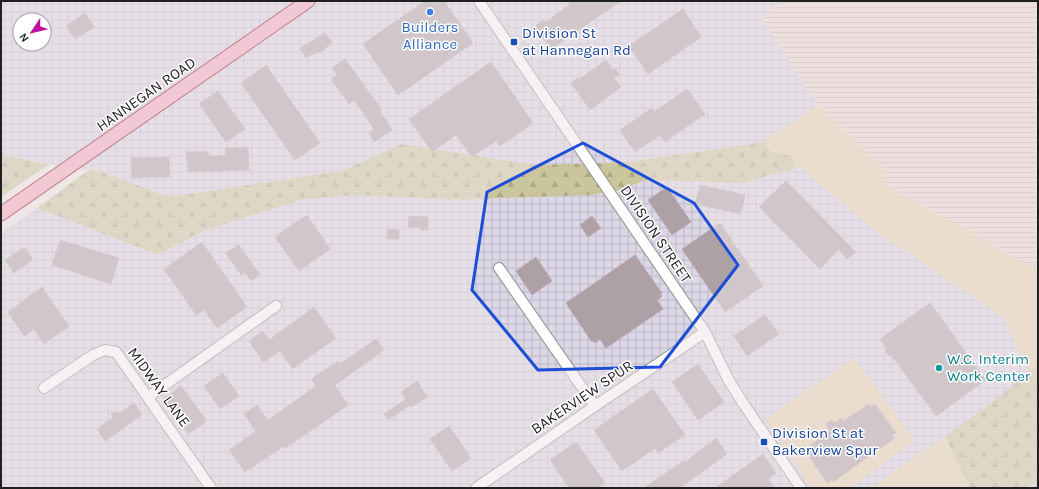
<svg xmlns="http://www.w3.org/2000/svg" width="1039" height="489" font-family="Karla,sans-serif">
<defs>
<pattern id="industrial-grid" width="8" height="8" patternUnits="userSpaceOnUse"><rect width="8" height="8" fill="#ddd8e7"/><path d="M0 4h8M4 0v8" fill="none" stroke="#bdb9c6"/></pattern>
<pattern id="farmland-rules" width="6" height="5" patternUnits="userSpaceOnUse"><rect width="6" height="5" fill="#ecd8d3"/><path d="M0 2.5h6" fill="none" stroke="#cab9b5"/></pattern>
<pattern id="forest-firs" width="22" height="20" patternUnits="userSpaceOnUse"><rect width="22" height="20" fill="#cbc59e"/><path d="M5 1l3.5 6h-7zM16 11l3.5 6h-7z" fill="#aea988"/></pattern>
</defs>
<rect width="100%" height="100%" fill="#efe6e7"/>
<g fill="url(#industrial-grid)" fill-rule="evenodd">
<path d="M1,1H784L761,19L818,105L764,142L627,162L536,165L402,144L341,171L167,197L105,173L5,156L1,151ZM20,20H44V44H20Z"/>
<path d="M801,168L876,231L1038,340V488H1V234L37,208L158,255L205,230L301,200L356,195L455,200L591,195L622,190L645,180L745,183L769,175Z"/>
</g>
<path fill="url(#farmland-rules)" d="M784,1H1038V270L885,185L882,168L818,105L761,19Z"/>
<g fill="#e5d3b0">
<path d="M818,105L882,168L885,185L1038,270V365L1028,373L1003,317L876,231L801,168L795,169L792,156L771,152L764,142Z"/>
<path d="M854,358L915,441L848,488H812L765,420Z"/>
<path d="M945,436L970,488H872Z"/>
</g>
<g fill="url(#forest-firs)">
<path d="M764,142L771,152L792,156L795,169L769,175L745,183L645,180L622,190L591,195L455,200L356,195L301,200L205,230L158,255L37,208L89,170L105,173L168,197L341,171L402,144L536,165L627,162Z"/>
<path d="M1,151L6,156L49,164L1,197Z"/>
<path d="M1038,365V479L1027,488H970L945,436L983,409Z"/>
</g>
<g fill="#ada1a6" stroke="#bfa9b2">
<path d="M425,1H444L473,43L398,95L363,44Z"/>
<path d="M572,1H621L551,49L536,28L537,27L536,25L544,20L546,22L569,5L568,4Z"/>
<path d="M683,9L701,37L648,74L629,46Z"/>
<path d="M85,13L94,27L75,39L66,26Z"/>
<path d="M325,33L332,43L319,53L318,52L314,54V53L306,58L300,48Z"/>
<path d="M345,59L382,110L380,111L392,130L374,142L369,133L374,129L354,100L349,104L331,79L337,75L332,68Z"/>
<path d="M606,60L613,70L615,68L619,75L614,78L621,87L590,110L571,83L577,78L578,80Z"/>
<path d="M491,62L533,123L500,146L496,141L472,157L456,135L432,152L409,119Z"/>
<path d="M266,65L320,143L295,160L241,83Z"/>
<path d="M687,89L705,114L665,142L660,135L635,152L620,130L652,108L654,112Z"/>
<path d="M218,91L245,129L226,142L199,104Z"/>
<path d="M248,147L249,170L188,172L186,152H208L209,156L226,155L225,148Z"/>
<path d="M169,157L170,177L132,178L131,158Z"/>
<path d="M786,181L856,252L847,259L839,249L820,269L759,207Z"/>
<path d="M700,185L745,195L741,214L695,204Z"/>
<path d="M667,187L691,222L672,235L648,200Z"/>
<path d="M307,215L330,249L299,271L275,237Z"/>
<path d="M409,216L428,217V230H421V227H408Z"/>
<path d="M592,216L601,228L588,237L580,225Z"/>
<path d="M720,223L763,286L725,312L682,249Z"/>
<path d="M387,229L399,230V239H387Z"/>
<path d="M60,240L119,258L111,284L52,265Z"/>
<path d="M202,242L247,307L217,328L204,310L196,315L164,269Z"/>
<path d="M239,245L260,275L251,281L245,272L241,275L226,253Z"/>
<path d="M24,247L33,259L14,273L5,260Z"/>
<path d="M635,255L662,293L660,294L662,296L657,300L663,309L606,348L600,339L595,343L594,341L592,342L566,303Z"/>
<path d="M536,257L552,281L532,295L516,271Z"/>
<path d="M42,287L69,326L44,344L34,329L24,336L8,312Z"/>
<path d="M930,303L986,380L936,416L891,355L889,356L885,350L887,349L880,339Z"/>
<path d="M314,307L336,338L293,369L280,351L263,362L249,341L263,331L269,340Z"/>
<path d="M765,315L779,334L747,356L734,336Z"/>
<path d="M376,339L384,350L335,385L348,405L286,448L284,446L245,472L229,450L256,431L244,414L257,405L268,420L316,386L311,379L338,361L340,364Z"/>
<path d="M698,364L724,402L698,420L672,382Z"/>
<path d="M223,373L239,396L220,409L204,386Z"/>
<path d="M417,381L427,397L411,407L410,405L388,420L384,414L406,399L401,392Z"/>
<path d="M181,386L207,421L188,434L164,398Z"/>
<path d="M653,389L685,435L658,453L655,448L622,471L594,430Z"/>
<path d="M134,403L142,415L105,441L97,429L113,417L111,414L116,411L118,414Z"/>
<path d="M869,404L871,407L875,404L896,433L892,435L895,438L833,482L832,480L827,483L807,453L810,451L808,447L830,431L826,424L832,420L835,423L841,418L843,421Z"/>
<path d="M449,426L471,458L452,471L430,439Z"/>
<path d="M716,438L727,454L701,473L679,488H644L683,461L684,463Z"/>
<path d="M576,442L605,483L598,488H569L550,460Z"/>
<path d="M763,454L776,473L768,479L775,488H715Z"/>
</g>
<g fill="none" stroke-linecap="round" stroke-linejoin="round">
<defs>
<g id="minor">
<path d="M479,1L705,332L729,381L745,406L801,488"/>
<path d="M499,268L595,406"/>
<path d="M44,388L93,355L105,350L116,352L211,488"/>
<path d="M148,397L276,306"/>
<path d="M476,488L595,406L705,332"/>
</g>
<path id="major" d="M1,214L308,1"/>
</defs>
<use href="#minor" stroke="#939393" stroke-width="12"/>
<use href="#major" stroke="#8d0c22" stroke-width="15"/>
<use href="#minor" stroke="#fff" stroke-width="10"/>
<use href="#major" stroke="#f4a5bb" stroke-width="13"/>
</g>
<path d="M0 0H1039V489H0ZM583,143L694,203L738,265L660,367L538,370L472,290L487,192Z" fill="#efe6e7" fill-opacity=".55" fill-rule="evenodd"/>
<path fill="none" stroke="#1d4ed8" stroke-width="3" stroke-linejoin="round" d="M583,143L694,203L738,265L660,367L538,370L472,290L487,192Z"/>
<circle fill="#3f7fe0" stroke="#fff" stroke-width="1.5" cx="430" cy="12" r="4"/>
<g fill="#1a4fb4" stroke="#fff" stroke-width="1.5">
<rect x="510" y="38" width="8" height="8" rx="2"/>
<rect x="760" y="438" width="8" height="8" rx="2"/>
</g>
<circle fill="#0f9aa8" stroke="#fff" stroke-width="1.5" cx="939" cy="368" r="4"/>
<g text-anchor="middle" dominant-baseline="central" stroke-width="3" stroke-linejoin="round" paint-order="stroke">
<g font-size="15" fill="#366cbe" stroke="#fff">
<text x="430" y="27">Builders<tspan x="430" dy="17">Alliance</tspan></text>
</g>
<g font-size="15" fill="#164399" stroke="#fff" text-anchor="start">
<text x="522" y="33">Division St<tspan x="522" dy="17">at Hannegan Rd</tspan></text>
<text x="772" y="433">Division St at<tspan x="772" dy="17">Bakerview Spur</tspan></text>
</g>
<g font-size="15" fill="#1f1f1f" stroke="#fff">
<text transform="translate(146 94) rotate(-35)">HANNEGAN ROAD</text>
<text transform="translate(656 234) rotate(56)">DIVISION STREET</text>
<text transform="translate(159 387) rotate(54)">MIDWAY LANE</text>
<text transform="translate(582 397) rotate(-34)">BAKERVIEW SPUR</text>
</g>
<g font-size="15" fill="#0d838f" stroke="#fff" text-anchor="start">
<text x="947" y="359">W.C. Interim<tspan x="947" dy="17">Work Center</tspan></text>
</g>
</g>
<rect width="1039" height="489" fill="none" stroke="#1f1f1f" stroke-width="4"/>
<g transform="translate(32 32) rotate(235)"><circle r="19" fill="#ffffff" stroke="#a5a5a5"/>
<path d="M0-3L7 15L0 10L-7 15Z" fill="#bd10a2"/>
<text y="-6" font-size="11" font-weight="bold" text-anchor="middle" fill="#1f1f1f">N</text>
</g>
</svg>
